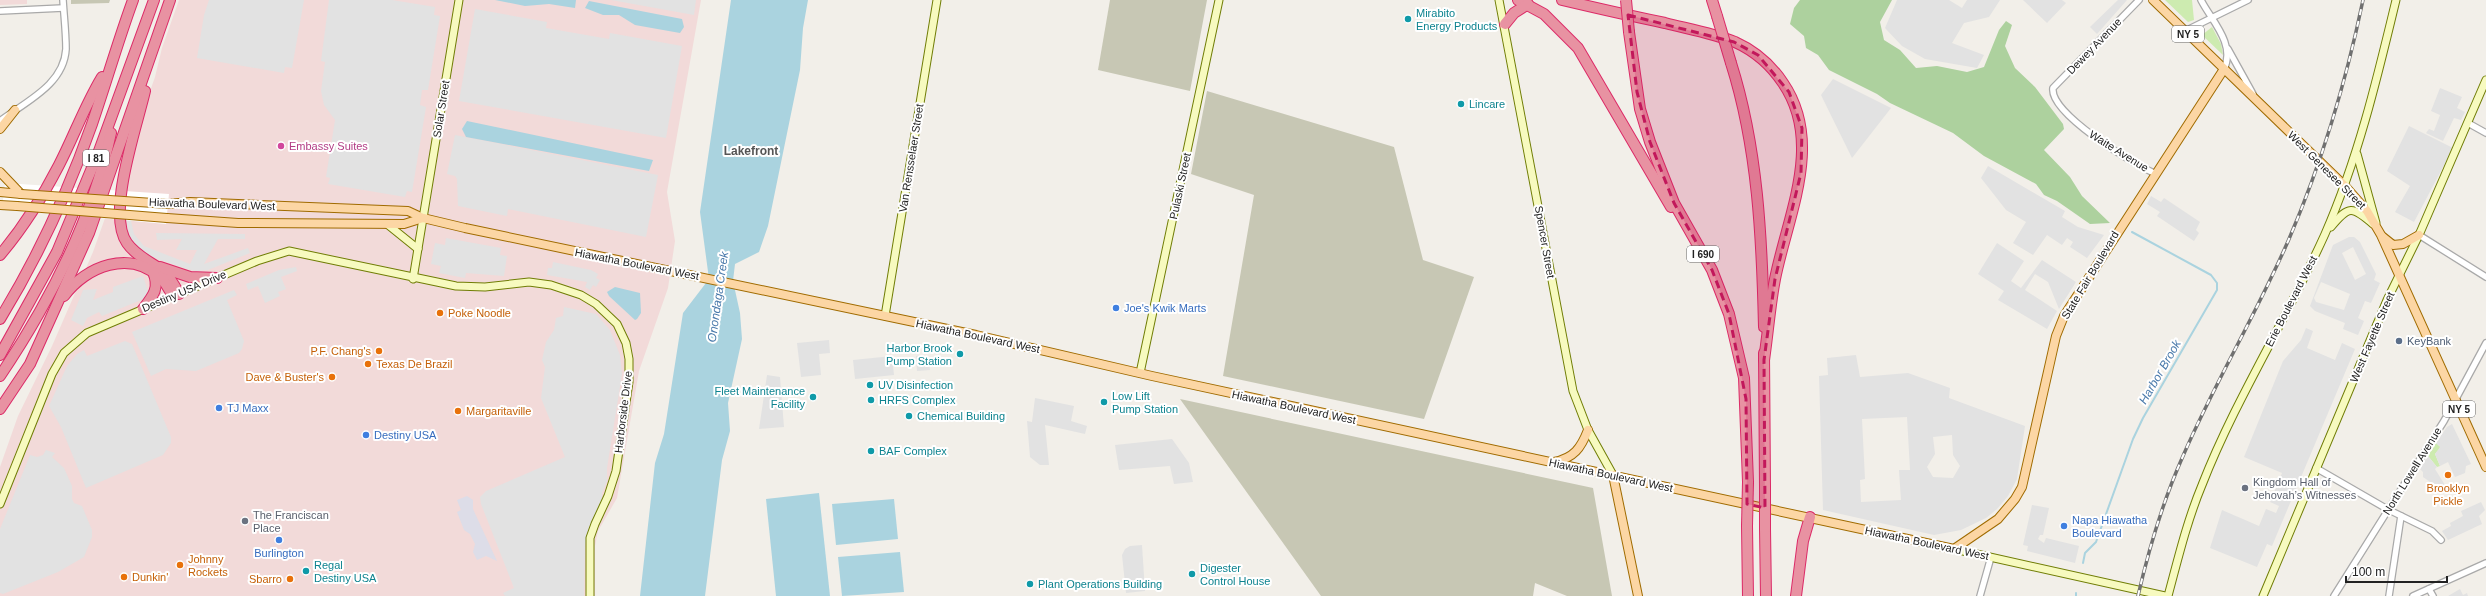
<svg xmlns="http://www.w3.org/2000/svg" width="2486" height="596" font-family="Arial,sans-serif">
<rect width="100%" height="100%" fill="#f2efe9"/>
<g fill="#f2dad9">
<path d="M0,0H27V4L0,5Z"/>
<path d="M179,0H701L667,192L675,241L668,288L639,371L617,498L598,531L595,546V596H0V467L18,416L52,346L93,252L155,77L162,48Z"/>
</g>
<g fill="#c7c7b4">
<path d="M71,0H110L109,3L71,4Z"/>
<path d="M1110,0H1207L1190,91L1098,70Z"/>
<path d="M1207,91L1394,147L1423,260L1474,277L1424,419L1223,376L1254,195L1191,174Z"/>
<path d="M1180,399L1593,488L1612,596H1567L1535,583L1533,596H1321Z"/>
</g>
<g fill="#cdebb0">
<path d="M2165,0H2192L2194,20L2188,22Z"/>
<path d="M2212,27L2221,44L2223,55L2202,35Z"/>
<path d="M2436,443L2441,447L2435,454L2440,466L2437,467L2428,456Z"/>
</g>
<path fill="#add19e" d="M1800,0H1892L1880,22L1884,40L1900,50L1916,68L1937,66L1967,72L1984,67L1999,30L2006,21L2012,25L2005,46L2015,68L2035,87L2063,124L2064,129L2044,150L2070,177L2082,196L2110,223L2090,224L2057,201L2044,195L2036,184L1984,156L1953,133L1890,103L1877,94L1829,70L1818,55L1806,48L1804,36L1790,24L1794,8Z"/>
<g fill="#e2e2e2" fill-rule="evenodd">
<path d="M209,0H304L292,68L285,67L284,73L197,58L204,15Z"/>
<path d="M329,0H392L435,7L434,15L440,16L428,90H422L420,105L426,107L412,192L407,191L405,197L328,184L330,178L326,177L335,120L324,105L321,91L325,62L321,61Z"/>
<path d="M611,0H696L694,15Z"/>
<path d="M1897,0H1949L1962,8L1967,0H2000L1989,17L1964,23L1952,43L1984,55L1977,68L1925,59L1902,46L1885,28Z"/>
<path d="M2023,0H2062L2066,3L2047,23Z"/>
<path d="M2118,0H2127L2097,34L2090,27Z"/>
<path d="M475,9L547,22L546,28L609,39L610,33L682,46L666,138L459,101Z"/>
<path d="M1833,79L1891,108L1852,158L1821,95Z"/>
<path d="M2440,88L2462,97L2457,108L2465,112L2461,120L2454,118L2443,141L2426,133L2429,129L2434,131L2440,115L2431,111Z"/>
<path d="M2409,126L2453,148L2414,222L2395,212L2410,186L2387,171Z"/>
<path d="M455,135L658,175L646,237L508,209L507,216L458,206L457,179L455,176L447,174Z"/>
<path d="M1988,166L2065,211L2062,217L2078,227L2104,235L2087,258L2070,247L2073,242L2067,238L2062,245L2047,235L2033,255L2013,243L2026,222L2006,210L1981,178Z"/>
<path d="M2151,196L2161,202L2164,198L2200,222L2196,230L2199,233L2194,241L2157,216L2160,212L2147,204Z"/>
<path d="M125,215L131,221L134,234L144,246L190,264L197,250H176L182,239L157,240L156,233L245,234V239H218L204,264L248,248L250,253L208,270L197,271L187,269L149,256L139,249L130,239Z"/>
<path d="M2349,237H2354L2360,242L2376,274L2374,280L2380,283L2371,303L2365,301L2358,318L2364,321L2358,335L2343,329L2345,323L2315,311L2310,306L2333,245ZM2353,247L2366,274L2355,280L2342,253ZM2321,282L2350,294L2344,310L2316,302L2314,298Z"/>
<path d="M446,238L501,248L500,255L507,256L504,276L466,273L465,278L439,273L441,266L431,264L435,243L445,245Z"/>
<path d="M1997,243L2024,261L2011,281L2021,288L2042,260L2076,282L2059,309L2048,282L2035,274L2025,290L2057,311L2047,329L1998,300L2004,291L1978,274Z"/>
<path d="M553,262L591,270L598,274L596,278L600,280L596,287L593,285L590,290L585,287L587,282L547,275L548,268H552Z"/>
<path d="M296,267L297,271L281,277L286,289L278,292L280,296L265,303L258,286L248,290L246,284L279,270Z"/>
<path d="M143,276L148,291L146,298L102,316L99,312L87,318L83,326L71,320L83,290L97,289L93,300L113,292V287Z"/>
<path d="M234,290L237,295L227,300L244,341L242,349L239,353L196,371L166,369L151,376L132,332Z"/>
<path d="M564,307L596,314L610,330L620,355L622,374L607,468V481L602,493V503L589,527L585,545L584,596H505L503,593L514,588L481,504L480,497L486,491L565,457L541,398L545,367L542,360L546,342L554,330L556,318L563,316Z"/>
<path d="M2306,328L2313,331L2307,348L2335,360L2342,343L2355,349L2272,546L2267,544L2257,567L2210,548L2222,510L2259,526L2266,509L2276,513L2279,506L2270,502L2282,473L2244,457L2283,361L2301,340Z"/>
<path d="M829,340L830,353L819,354L821,375L801,377L797,343Z"/>
<path d="M125,341L132,344L171,437V443L163,455L86,488L61,427L49,406L67,366L77,354L84,350L87,356Z"/>
<path d="M922,355V361L929,360L930,370L917,371L916,356Z"/>
<path d="M1856,355L1860,377L1908,373L1950,388L1949,398L2025,426L2017,479L2008,496L1997,509L1986,518L1961,530L1934,535L1823,510L1819,376L1828,375L1827,358ZM1907,417L1910,470H1899L1901,500L1861,502L1860,480L1865,479L1862,419ZM1952,435L1953,455L1960,466L1953,478L1933,477L1927,467L1935,454L1933,437Z"/>
<path d="M892,356L894,375L855,379L853,360Z"/>
<path d="M767,375L780,377L784,427L759,429Z"/>
<path d="M1035,398L1074,406L1071,421L1087,426L1085,434L1045,425L1049,465H1040L1030,457L1027,421L1032,422Z"/>
<path d="M2452,424L2471,464L2466,466L2465,473L2455,477L2448,462L2440,466L2435,454L2440,447L2436,443L2447,427Z"/>
<path d="M1172,439L1189,463L1193,482L1174,484L1170,466L1119,470L1115,445Z"/>
<path d="M46,450L55,453L52,457L64,468L72,486V499L74,503L82,506L92,530V537L84,557L58,572L3,594L0,593V529L30,455L37,457L43,455Z"/>
<path d="M2428,456L2437,467L2435,469L2445,485L2439,488L2423,477V472L2420,469Z"/>
<path d="M2481,502L2485,510L2479,516L2482,524L2448,540L2442,531L2451,526L2450,523L2463,516L2461,511Z"/>
<path d="M2032,505L2049,508L2043,535H2040L2038,539L2044,543L2046,538L2079,546L2075,563L2027,551L2028,546L2023,545Z"/>
<path d="M1142,545L1145,591L1126,593L1122,555L1125,549L1130,546Z"/>
<path d="M2460,589L2463,595L2467,593L2468,596H2448Z"/>
</g>
<path fill="#dddde8" d="M467,496L473,500V509L497,561L486,556L477,560L473,552L475,544L470,534L464,530L457,512L461,510L457,500Z"/>
<g fill="#aad3df">
<path d="M495,0H576L575,8L549,4L525,6Z"/>
<path d="M731,0H808L803,28L800,70L768,226L759,252L735,264L733,281L740,313L742,339L728,403L730,431L722,460L705,596H640L655,463L664,434L683,313L709,279L700,212Z"/>
<path d="M589,1L682,19L684,27L680,33L635,25L619,15H603L585,8Z"/>
<path d="M467,121L653,160L649,171L466,137L462,129Z"/>
<path d="M615,287L640,293L641,313L637,319L635,320L609,296L607,292Z"/>
<path d="M819,493L830,596H776L766,499Z"/>
<path d="M894,499L898,539L836,545L832,504Z"/>
<path d="M900,552L904,592L842,596L838,557Z"/>
</g>
<path fill="#fff" d="M5,183L169,194L166,224L2,209Z"/>
<g fill="none" stroke-linecap="round" stroke-linejoin="round">
<g stroke="#aad3df" stroke-width="2">
<path d="M2083,563L2085,553L2096,542L2133,439L2143,418L2217,290V283L2211,275L2132,232"/>
<path d="M2076,593V596"/>
</g>
<defs>
<g id="street">
<path d="M2139,0L2053,88C2049,113 2133,164 2154,173"/>
<path d="M2201,0C2211,20 2236,44 2224,69"/>
<path d="M0,11L63,8"/>
<path d="M2185,31L2248,0"/>
<path d="M2228,49L2253,94"/>
<path d="M0,121C25,102 64,85 66,49C66,33 64,16 63,0"/>
<path d="M2468,123L2486,133"/>
<path d="M2419,235L2486,277"/>
<path d="M2316,468L2387,509L2432,531L2441,540"/>
<path d="M2429,589L2433,596"/>
<path d="M1980,596L1991,557"/>
<path d="M2334,596L2444,421L2486,343"/>
<path d="M2389,596L2401,516"/>
<path d="M2413,596L2486,563"/>
</g>
<g id="secondary">
<path d="M1499,0L1573,391L1588,430L1613,475"/>
<path d="M2357,154L2376,223"/>
<path d="M387,224L418,249"/>
<path d="M2331,227C2349,205 2352,206 2373,224"/>
<path d="M413,279L459,0"/>
<path d="M885,316L937,0"/>
<path d="M1140,373L1219,0"/>
<path d="M0,504L52,374L64,353L87,333L257,261L289,251L456,286L485,287L529,282L551,285L581,295L596,304L617,324L626,343L629,359V382L616,471L608,496L595,524L590,538V596"/>
<path d="M1954,549L2165,596"/>
<path d="M2168,596C2178,559 2187,521 2202,485C2236,398 2287,319 2325,234C2358,159 2377,79 2396,0"/>
<path d="M2263,596L2387,300L2419,235L2486,80"/>
</g>
<g id="primary">
<path d="M2153,0L2345,186L2367,211L2381,235L2486,467"/>
<path d="M0,129L15,110"/>
<path d="M0,172L21,194"/>
<path d="M0,192L21,194"/>
<path d="M168,204L190,202L408,211L423,218L465,228L976,335L1152,376L1954,549L1998,519L2015,499L2022,487L2056,336L2064,316L2224,69"/>
<path d="M0,205L17,206"/>
<path d="M167,218L238,223L404,224L423,218"/>
<path d="M2383,237L2393,245L2403,244L2419,235"/>
<path d="M1554,462C1574,458 1581,448 1588,430"/>
<path d="M1613,475L1638,596"/>
</g>
<g id="highway">
<path d="M1518,0L1544,14L1578,48L1671,207"/>
<path d="M1562,0C1596,8 1631,16 1665,23C1689,29 1713,33 1735,42C1755,51 1771,65 1783,83C1824,143 1788,214 1775,279C1770,305 1768,333 1764,360"/>
<path d="M1712,0L1717,16"/>
<path d="M1505,24L1514,13L1528,4"/>
<path d="M1629,32L1640,109L1650,142L1674,203L1712,270L1729,314L1744,378L1748,482"/>
<path d="M1731,63C1758,148 1762,239 1764,327"/>
<path d="M145,91C137,126 106,214 127,243C136,256 151,262 163,271C170,277 175,286 179,294"/>
<path d="M0,255C23,228 43,196 59,165C74,136 85,105 102,77"/>
<path d="M160,267L190,277L217,278"/>
<path d="M64,296C86,266 130,249 161,278C166,283 169,290 173,296"/>
<path d="M143,309C153,296 160,288 153,272"/>
<path d="M0,319C38,257 68,192 92,124C106,83 118,41 133,0"/>
<path d="M1764,353L1765,487"/>
<path d="M0,355L57,252L99,151L154,0"/>
<path d="M0,376C49,303 92,220 111,133"/>
<path d="M0,409L30,364L89,233L170,0"/>
<path d="M1747,526L1748,596"/>
<path d="M1765,529L1766,596"/>
<path d="M1796,596L1803,541L1810,517"/>
</g>
</defs>
<use href="#street" stroke="#a9a9a9" stroke-width="8"/>
<use href="#secondary" stroke="#707d05" stroke-width="9"/>
<use href="#primary" stroke="#a06b00" stroke-width="10"/>
<use href="#highway" stroke="#dc2a67" stroke-width="12"/>
<use href="#street" stroke="#fff" stroke-width="5.5"/>
<use href="#secondary" stroke="#f7fabf" stroke-width="7"/>
<use href="#primary" stroke="#fcd6a4" stroke-width="8"/>
<use href="#highway" stroke="#e892a2" stroke-width="10"/>
<defs>
<path id="rail" d="M2138,596C2149,548 2163,501 2183,456C2215,382 2257,313 2289,239C2322,162 2346,82 2363,0"/>
</defs>
<use href="#rail" stroke="#707070" stroke-width="3.5"/>
<use href="#rail" stroke="#fff" stroke-width="2" stroke-dasharray="6" stroke-linecap="butt"/>
<defs>
<g id="primary-bridge">
<path d="M21,194L168,204"/>
<path d="M17,206L167,218"/>
</g>
<g id="highway-bridge">
<path d="M1626,0L1629,32"/>
<path d="M1717,16L1731,63"/>
<path d="M1747,526L1748,482"/>
<path d="M1765,529V487"/>
</g>
</defs>
<use href="#primary-bridge" stroke="#a06b00" stroke-width="10" stroke-linecap="butt"/>
<use href="#highway-bridge" stroke="#dc2a67" stroke-width="12" stroke-linecap="butt"/>
<use href="#primary-bridge" stroke="#fcd6a4" stroke-width="8"/>
<use href="#highway-bridge" stroke="#e892a2" stroke-width="10"/>
</g>
<path fill="#c2185b" fill-opacity="0.2" stroke="#c2185b" stroke-width="3" stroke-dasharray="8 5" stroke-linejoin="round" d="M1628,15L1734,42L1758,55L1789,92L1802,128L1801,173L1775,279L1764,360L1765,508L1747,504L1746,399L1729,314L1712,270L1674,203L1650,142L1637,92Z"/>
<g fill="#0f9aa8" stroke="#fff" stroke-width="1.5">
<circle cx="1408" cy="19" r="4"/>
<circle cx="1461" cy="104" r="4"/>
<circle cx="960" cy="354" r="4"/>
<circle cx="870" cy="385" r="4"/>
<circle cx="813" cy="397" r="4"/>
<circle cx="871" cy="400" r="4"/>
<circle cx="1104" cy="402" r="4"/>
<circle cx="909" cy="416" r="4"/>
<circle cx="871" cy="451" r="4"/>
<circle cx="306" cy="571" r="4"/>
<circle cx="1192" cy="574" r="4"/>
<circle cx="1030" cy="584" r="4"/>
</g>
<circle fill="#d1479c" stroke="#fff" stroke-width="1.5" cx="281" cy="146" r="4"/>
<g fill="#3f7fe0" stroke="#fff" stroke-width="1.5">
<circle cx="1116" cy="308" r="4"/>
<circle cx="219" cy="408" r="4"/>
<circle cx="366" cy="435" r="4"/>
<circle cx="2064" cy="526" r="4"/>
<circle cx="279" cy="540" r="4"/>
</g>
<g fill="#e8710a" stroke="#fff" stroke-width="1.5">
<circle cx="440" cy="313" r="4"/>
<circle cx="379" cy="351" r="4"/>
<circle cx="368" cy="364" r="4"/>
<circle cx="332" cy="377" r="4"/>
<circle cx="458" cy="411" r="4"/>
<circle cx="2448" cy="475" r="4"/>
<circle cx="180" cy="565" r="4"/>
<circle cx="124" cy="577" r="4"/>
<circle cx="290" cy="579" r="4"/>
</g>
<circle fill="#5c6f8a" stroke="#fff" stroke-width="1.5" cx="2399" cy="341" r="4"/>
<g fill="#6b7280" stroke="#fff" stroke-width="1.5">
<circle cx="2245" cy="488" r="4"/>
<circle cx="245" cy="521" r="4"/>
</g>
<g text-anchor="middle" dominant-baseline="central" stroke-width="4" stroke-linejoin="round" paint-order="stroke">
<g fill="#fff" stroke="#646464" stroke-width="1">
<rect x="2172" y="26" width="32" height="16" rx="3"/>
<rect x="83" y="150" width="26" height="16" rx="3"/>
<rect x="1687" y="246" width="32" height="16" rx="3"/>
<rect x="2443" y="401" width="32" height="16" rx="3"/>
</g>
<g font-size="10" font-weight="bold" fill="#222">
<text x="2188" y="34">NY 5</text>
<text x="96" y="158">I 81</text>
<text x="1703" y="254">I 690</text>
<text x="2459" y="409">NY 5</text>
</g>
<g font-size="11" fill="#0d838f" stroke="#fff" text-anchor="start">
<text x="1416" y="13">Mirabito<tspan x="1416" dy="13">Energy Products</tspan></text>
<text x="1469" y="104">Lincare</text>
<text x="952" y="348" text-anchor="end">Harbor Brook<tspan x="952" dy="13">Pump Station</tspan></text>
<text x="878" y="385">UV Disinfection</text>
<text x="805" y="391" text-anchor="end">Fleet Maintenance<tspan x="805" dy="13">Facility</tspan></text>
<text x="1112" y="396">Low Lift<tspan x="1112" dy="13">Pump Station</tspan></text>
<text x="879" y="400">HRFS Complex</text>
<text x="917" y="416">Chemical Building</text>
<text x="879" y="451">BAF Complex</text>
<text x="314" y="565">Regal<tspan x="314" dy="13">Destiny USA</tspan></text>
<text x="1200" y="568">Digester<tspan x="1200" dy="13">Control House</tspan></text>
<text x="1038" y="584">Plant Operations Building</text>
</g>
<g font-size="11" fill="#222" stroke="#fff">
<text transform="translate(2094 46) rotate(-46)">Dewey Avenue</text>
<text transform="translate(441 109) rotate(-81)">Solar Street</text>
<text transform="translate(2119 151) rotate(32)">Waite Avenue</text>
<text transform="translate(911 158) rotate(-81)">Van Rensselaer Street</text>
<text transform="translate(2327 170) rotate(45)">West Genesee Street</text>
<text transform="translate(1180 186) rotate(-78)">Pulaski Street</text>
<text transform="translate(212 204) rotate(2)">Hiawatha Boulevard West</text>
<text transform="translate(1545 242) rotate(80)">Spencer Street</text>
<text transform="translate(637 264) rotate(11)">Hiawatha Boulevard West</text>
<text transform="translate(2090 275) rotate(-59)">State Fair Boulevard</text>
<text transform="translate(184 291) rotate(-23)">Destiny USA Drive</text>
<text transform="translate(2291 301) rotate(-63)">Erie Boulevard West</text>
<text transform="translate(978 336) rotate(12)">Hiawatha Boulevard West</text>
<text transform="translate(2372 337) rotate(-67)">West Fayette Street</text>
<text transform="translate(1294 407) rotate(12)">Hiawatha Boulevard West</text>
<text transform="translate(623 412) rotate(-83)">Harborside Drive</text>
<text transform="translate(2412 471) rotate(-58)">North Lowell Avenue</text>
<text transform="translate(1611 475) rotate(12)">Hiawatha Boulevard West</text>
<text transform="translate(1927 543) rotate(12)">Hiawatha Boulevard West</text>
</g>
<g font-size="11" fill="#b23c85" stroke="#fff" text-anchor="start">
<text x="289" y="146">Embassy Suites</text>
</g>
<g font-size="11" fill="#366cbe" stroke="#fff" text-anchor="start">
<text x="1124" y="308">Joe's Kwik Marts</text>
<text x="227" y="408">TJ Maxx</text>
<text x="374" y="435">Destiny USA</text>
<text x="2072" y="520">Napa Hiawatha<tspan x="2072" dy="13">Boulevard</tspan></text>
<text x="279" y="553" text-anchor="middle">Burlington</text>
</g>
<g font-size="11" fill="#c56008" stroke="#fff" text-anchor="start">
<text x="448" y="313">Poke Noodle</text>
<text x="371" y="351" text-anchor="end">P.F. Chang's</text>
<text x="376" y="364">Texas De Brazil</text>
<text x="324" y="377" text-anchor="end">Dave &amp; Buster's</text>
<text x="466" y="411">Margaritaville</text>
<text x="2448" y="488" text-anchor="middle">Brooklyn<tspan x="2448" dy="13">Pickle</tspan></text>
<text x="188" y="559">Johnny<tspan x="188" dy="13">Rockets</tspan></text>
<text x="132" y="577">Dunkin'</text>
<text x="282" y="579" text-anchor="end">Sbarro</text>
</g>
<g font-size="11" fill="#4e5e75" stroke="#fff" text-anchor="start">
<text x="2407" y="341">KeyBank</text>
</g>
<g font-size="11" fill="#5b616d" stroke="#fff" text-anchor="start">
<text x="2253" y="482">Kingdom Hall of<tspan x="2253" dy="13">Jehovah’s Witnesses</tspan></text>
<text x="253" y="515">The Franciscan<tspan x="253" dy="13">Place</tspan></text>
</g>
<g font-size="12" font-weight="bold" fill="#555" stroke="#fff">
<text x="751" y="151">Lakefront</text>
</g>
<g font-size="12" font-style="italic" fill="#4a7aab" stroke="#fff">
<text transform="translate(718 297) rotate(-82)">Onondaga Creek</text>
<text transform="translate(2160 372) rotate(-60)">Harbor Brook</text>
</g>
</g>
<path d="M2346 576v6h101v-6" fill="none" stroke="#222222" stroke-width="2"/>
<text x="2352" y="576" font-size="12" fill="#222222" stroke="#ffffff" stroke-width="3" paint-order="stroke">100 m</text>
</svg>
